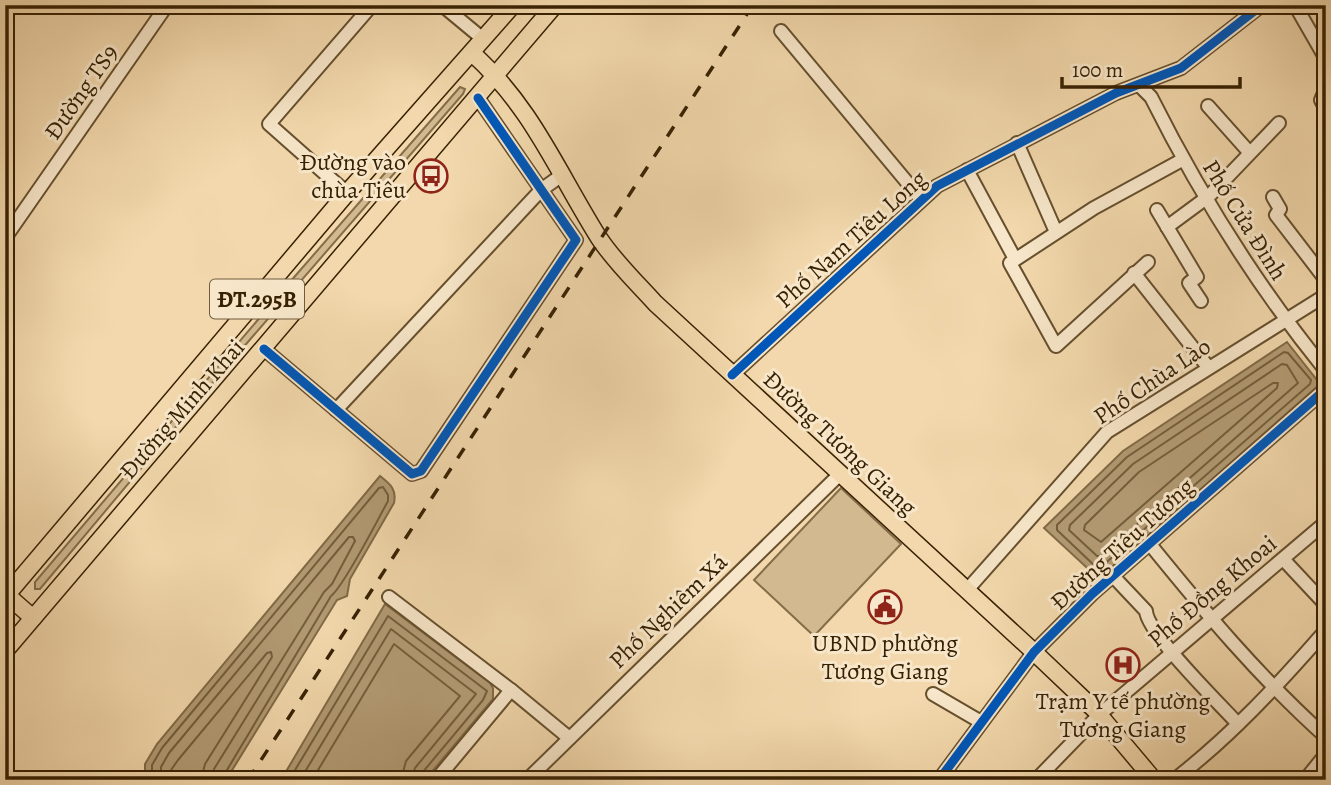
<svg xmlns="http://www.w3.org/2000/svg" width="1331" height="785" font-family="Alegreya,serif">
<rect width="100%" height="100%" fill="#f2d8ac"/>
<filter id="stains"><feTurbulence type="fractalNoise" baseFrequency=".00286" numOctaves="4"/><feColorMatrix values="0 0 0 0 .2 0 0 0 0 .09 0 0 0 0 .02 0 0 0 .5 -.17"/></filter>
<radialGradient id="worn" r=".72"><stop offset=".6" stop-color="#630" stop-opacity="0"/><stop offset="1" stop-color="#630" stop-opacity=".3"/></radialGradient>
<g fill="#d2b98f" stroke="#846d49" stroke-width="2">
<path d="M460,87L465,89L463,94L221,373L40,589H35V582L296,275Z"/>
<path d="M841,488L901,544L814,636L754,580Z"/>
</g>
<g fill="#b29a73" stroke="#816a46" stroke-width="2">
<path d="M1287,342L1320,384L1099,579L1044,528L1123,451Z"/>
<path d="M380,476C390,484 397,489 394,503L350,579L347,596L337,600L226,780H145V764L157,744Z"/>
<path d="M385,604L490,683L493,688V699L425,780H281Z"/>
</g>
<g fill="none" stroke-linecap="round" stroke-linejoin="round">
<g stroke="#745e3b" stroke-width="2">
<path d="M1284,352L1288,353L1311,380L1310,384L1101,567H1096L1057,530V525L1127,457Z"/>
<path d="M1282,364L1287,365L1298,383L1101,556H1097L1069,530L1070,525L1133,464Z"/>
<path d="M1273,383H1278L1277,388L1101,542L1084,530L1085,525L1139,472Z"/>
<path d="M152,780V765L162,748L379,488L383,487L388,495V501C377,521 344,586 331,596L221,780"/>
<path d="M161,780V767L169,753L349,537H353L355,541L332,584L324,592L214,769L212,780"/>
<path d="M171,780V770L178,760L267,653L271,652L272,657L205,764L201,780"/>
<path d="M289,780L388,616L487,691L483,700L422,773L420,780"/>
<path d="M300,780L391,629L476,694L415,768L411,780"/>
<path d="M312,780L394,644L460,696L406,761L401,780"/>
</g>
<defs>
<g id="minor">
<path d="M442,5L483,39"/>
<path d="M1295,5L1326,59"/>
<path d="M781,31L921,199"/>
<path d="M1140,86L1151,97C1200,195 1257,286 1326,371"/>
<path d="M1326,88L1321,100L1326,109"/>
<path d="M1208,106L1249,152"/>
<path d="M1017,143L1056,232"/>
<path d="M967,170L1015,259"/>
<path d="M347,193L269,124L372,5"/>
<path d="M1273,197L1280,209L1276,215L1326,280"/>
<path d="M1157,210L1197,277L1189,283L1201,301"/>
<path d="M1167,227L1209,196L1279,123"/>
<path d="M5,238L167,5"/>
<path d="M1148,262L1056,346L1010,263L1094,208L1182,160"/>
<path d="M1134,273L1208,367"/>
<path d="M264,349L412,474L421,471L576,240L478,98"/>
<path d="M732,375L937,186L1116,93L1181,68L1262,5"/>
<path d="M336,410L541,190L562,175"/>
<path d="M1149,543C1204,611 1260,678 1326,737"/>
<path d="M1283,559L1326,605"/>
<path d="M1112,575L1146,611C1147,633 1220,704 1238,724"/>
<path d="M967,590L1107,432L1326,295"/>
<path d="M389,597L511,690"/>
<path d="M933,694L981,722"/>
<path d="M436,780L511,690L568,737"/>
<path d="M527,780L840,474"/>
<path d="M939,780L1034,652L1092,594L1326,389"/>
<path d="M1036,780L1099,715L1326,522"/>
<path d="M1174,780C1231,736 1279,684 1326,630"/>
<path d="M1305,780L1326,754"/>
</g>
<g id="major">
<path d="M472,53C532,107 557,171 599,238C614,261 636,282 655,303L1034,652L1096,711L1154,780"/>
<path d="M7,595L33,618"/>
<path d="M5,597L347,193L513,5"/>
<path d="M5,651L555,5"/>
</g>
</defs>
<use href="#minor" stroke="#664f2d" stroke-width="16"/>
<use href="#major" stroke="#372103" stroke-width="19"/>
<use href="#minor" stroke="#f7e6c9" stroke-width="12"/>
<use href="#major" stroke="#f2d8ac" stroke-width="16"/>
<path stroke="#372103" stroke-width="3.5" stroke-dasharray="12 12" stroke-linecap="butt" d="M248,780L753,5"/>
<defs>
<g id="cycleway">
<path d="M264,349L412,474L421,471L576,240L478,98"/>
<path d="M732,375L937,186L1116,93L1181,68L1262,5"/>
<path d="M939,780L1034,652L1092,594L1326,389"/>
</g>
</defs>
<use href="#cycleway" stroke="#f7e6c9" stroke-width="13"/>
<use href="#cycleway" stroke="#0057b8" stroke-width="9"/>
</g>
<defs>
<symbol id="bus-ring" viewBox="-11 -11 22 22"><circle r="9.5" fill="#f7e6c9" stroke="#8f2418" stroke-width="1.5"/><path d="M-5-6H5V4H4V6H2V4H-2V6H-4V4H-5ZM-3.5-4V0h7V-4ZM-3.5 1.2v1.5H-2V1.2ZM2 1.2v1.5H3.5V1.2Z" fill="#8f2418"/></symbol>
<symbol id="civic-ring" viewBox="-11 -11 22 22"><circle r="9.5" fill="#f7e6c9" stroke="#8f2418" stroke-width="1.5"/><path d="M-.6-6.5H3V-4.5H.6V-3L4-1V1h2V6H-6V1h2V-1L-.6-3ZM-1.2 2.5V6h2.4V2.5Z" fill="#8f2418"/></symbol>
<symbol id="hospital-ring" viewBox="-11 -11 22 22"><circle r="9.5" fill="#f7e6c9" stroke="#8f2418" stroke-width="1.5"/><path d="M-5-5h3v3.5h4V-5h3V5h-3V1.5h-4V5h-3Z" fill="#8f2418"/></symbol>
</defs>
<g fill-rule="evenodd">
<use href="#bus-ring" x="412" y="157" width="38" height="38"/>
<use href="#civic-ring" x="866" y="588" width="38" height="38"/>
<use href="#hospital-ring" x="1104" y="646" width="38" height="38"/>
</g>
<g text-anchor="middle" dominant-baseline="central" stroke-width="6" stroke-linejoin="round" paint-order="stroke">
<rect fill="#f7e6c9" stroke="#715c3e" stroke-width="2" x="210" y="279.5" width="94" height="39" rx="5"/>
<g font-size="23" font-weight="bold" fill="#372103">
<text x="257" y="299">ĐT.295B</text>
</g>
<g font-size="24" fill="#372103" stroke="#f7e6c9">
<text transform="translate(81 92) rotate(-55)">Đường TS9</text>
<text transform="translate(1245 220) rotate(58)">Phố Cửa Đình</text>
<text transform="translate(851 239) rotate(-42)">Phố Nam Tiêu Long</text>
<text transform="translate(1152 381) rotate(-34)">Phố Chùa Lào</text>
<text transform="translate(182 409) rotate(-49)">Đường Minh Khai</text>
<text transform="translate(840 443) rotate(43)">Đường Tương Giang</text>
<text transform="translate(1122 544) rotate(-42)">Đường Tiêu Tương</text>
<text transform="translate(1212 591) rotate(-40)">Phố Đồng Khoai</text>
<text transform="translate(668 611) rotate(-44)">Phố Nghiêm Xá</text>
</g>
<g font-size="24" fill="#372103" stroke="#f7e6c9">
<text x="406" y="162" text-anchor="end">Đường vào<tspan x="406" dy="28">chùa Tiêu</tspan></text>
<text x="885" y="643">UBND phường<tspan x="885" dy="28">Tương Giang</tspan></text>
<text x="1123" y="701">Trạm Y tế phường<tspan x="1123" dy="28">Tương Giang</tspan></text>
</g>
</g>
<rect width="1331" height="785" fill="none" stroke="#f2d8ac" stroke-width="28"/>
<rect x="7" y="7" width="1317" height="771" fill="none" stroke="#372103" stroke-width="3.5"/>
<rect x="14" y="14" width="1303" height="757" fill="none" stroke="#372103" stroke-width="2"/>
<path d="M1062 77v10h178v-10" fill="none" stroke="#372103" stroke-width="3.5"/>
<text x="1072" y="77" font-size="21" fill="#372103" stroke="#f7e6c9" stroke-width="5" paint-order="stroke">100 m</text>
<rect width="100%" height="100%" filter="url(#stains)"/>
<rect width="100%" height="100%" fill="url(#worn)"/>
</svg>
